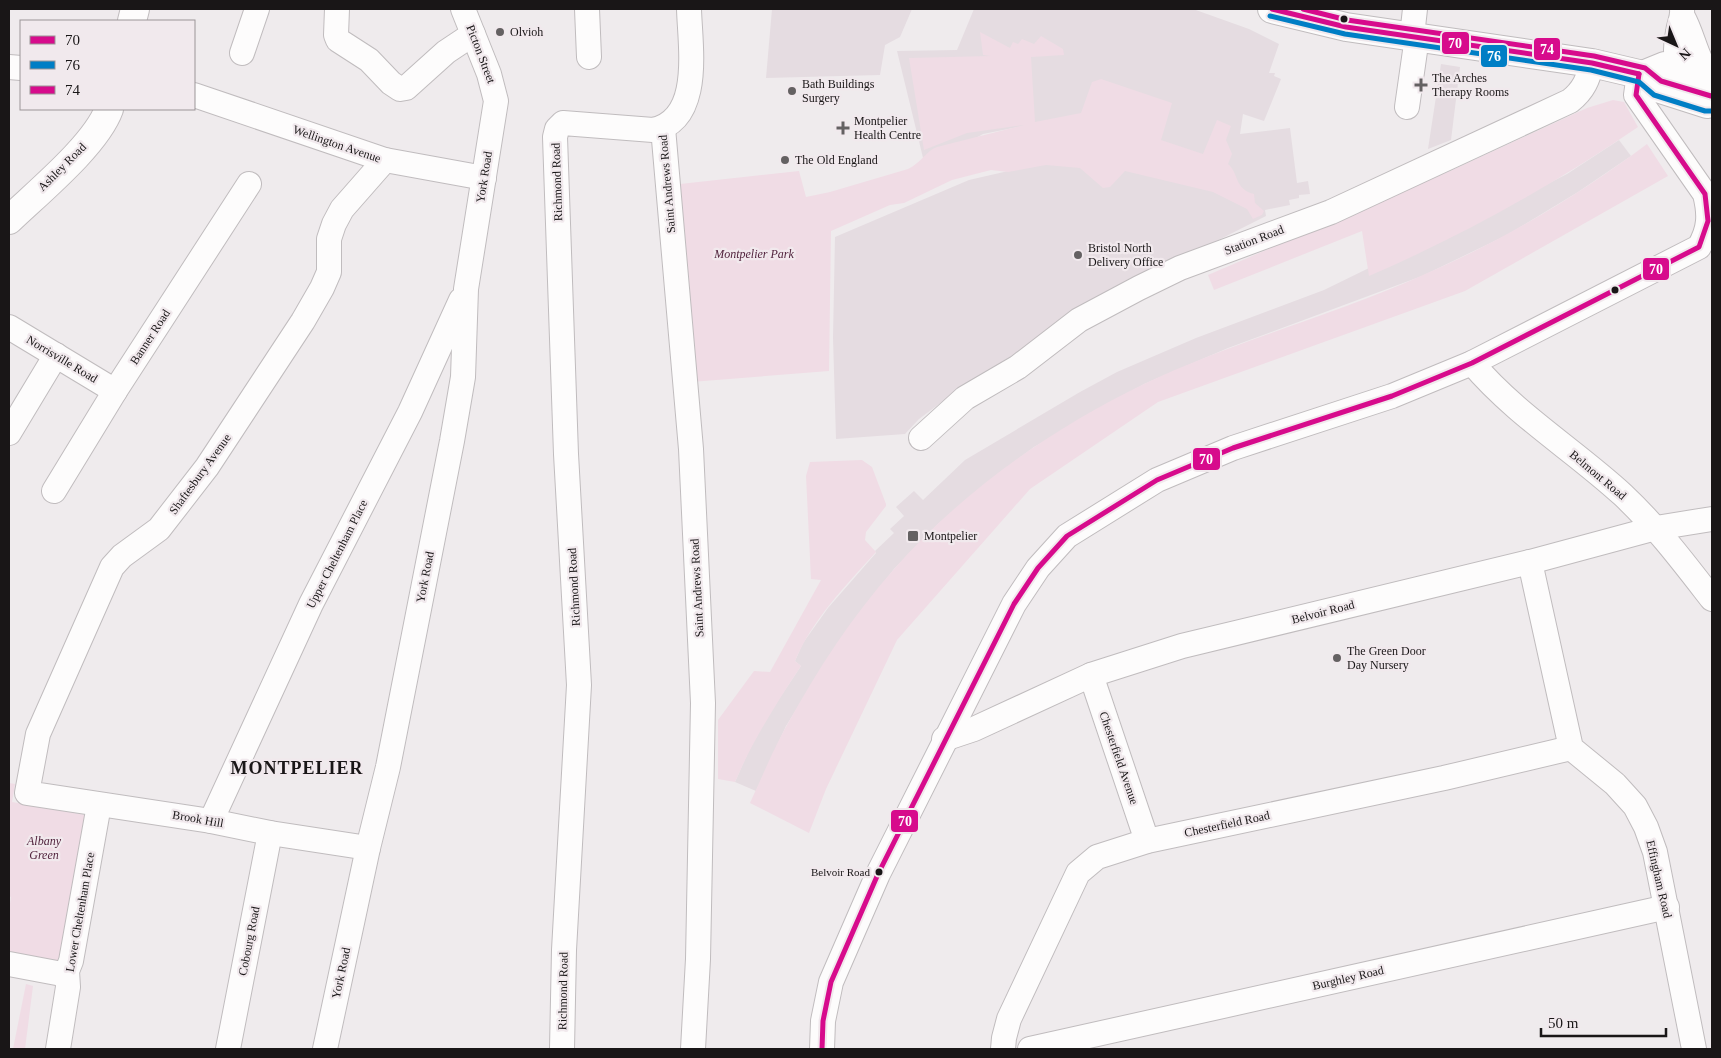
<svg xmlns="http://www.w3.org/2000/svg" width="1721" height="1058" font-family="'Times New Roman',serif">
<rect width="100%" height="100%" fill="#efebed"/>
<g fill="#e5dce1">
<path d="M772,9H912L900,37L885,45L880,75L766,78Z"/>
<path d="M974,9H1193L1249,29L1279,44L1269,73H1275L1274,76L1281,79L1264,121L1243,114L1240,134L1290,128L1297,183L1308,181L1310,194L1299,195V198L1289,200L1290,205L1265,210L1266,216L1151,274L1063,323L955,392L919,419L905,434L836,439L833,338L835,237L969,180L1070,157L1053,120L983,134L925,166L897,51L957,50Z"/>
<path d="M1441,64L1460,67L1451,140L1428,149Z"/>
<path d="M1619,140L1631,156L1578,192L1507,235L1422,276L1228,348L1144,384L1034,447L985,484L938,524L894,569L855,619L819,673L786,726L756,791L735,782L749,750L769,714L801,666L795,661L803,643L828,608L876,553L875,551L894,533L890,529L904,516L896,507L914,491L923,500L965,460L1080,392L1117,372L1196,338L1324,290L1369,268V275L1567,174Z"/>
</g>
<g fill="#f0dce5">
<path d="M980,32L1010,48L1013,42L1018,44L1022,39L1034,44L1041,36L1063,49L1064,55L1031,57L1035,122L1081,113L1092,82L1101,79L1172,103L1161,140L1203,154L1217,120L1231,126L1226,140L1232,154L1228,164C1239,173 1234,189 1254,194L1255,203L1264,211L1262,215L1253,219L1247,209L1213,192L1125,171L1110,187L1103,188L1080,168L1046,165L1008,172L991,170L952,180L904,203L890,205L831,231L829,371L691,382L671,185L799,171L806,197L830,192L908,169C921,163 926,151 937,147L1024,125L967,133L924,150L909,58L991,56L983,55Z"/>
<path d="M1613,100L1624,102L1638,127C1553,185 1464,235 1369,276L1362,231L1214,290L1208,275L1450,171L1587,108Z"/>
<path d="M1647,144L1668,176L1465,291L1158,402L1030,489L897,640L826,789L809,833L750,803C762,777 773,750 787,725C817,670 853,615 895,568C963,491 1051,429 1144,384C1234,341 1332,316 1423,275C1502,241 1578,196 1647,144Z"/>
<path d="M862,460L872,467L886,504V506L866,532L865,540L876,552C846,585 812,620 795,661L801,666C776,704 753,740 735,782L718,779V720L754,671L770,672L821,580L811,579L806,476L810,462Z"/>
<path d="M9,783L15,784L12,802L85,815L59,964L9,955V910L11,897L9,896Z"/>
<path d="M26,984L33,986L25,1049H13Z"/>
</g>
<g fill="none" stroke-linecap="round" stroke-linejoin="round">
<defs>
<g id="minor">
<path d="M337,9L336,35L338,40L369,60L391,83L400,89L406,88L446,52L473,34"/>
<path d="M587,9L589,57"/>
<path d="M1682,9C1683,18 1679,23 1678,32C1674,51 1675,69 1688,84"/>
<path d="M1683,17C1694,37 1696,60 1712,78"/>
<path d="M1412,36L1415,9"/>
<path d="M242,53L257,9"/>
<path d="M9,67L21,68"/>
<path d="M194,95L385,160L484,178"/>
<path d="M1407,107L1417,37"/>
<path d="M663,128L691,449L703,703L698,959L693,1049"/>
<path d="M9,327L115,391"/>
<path d="M1472,363C1516,415 1574,450 1623,495C1657,527 1684,563 1712,599"/>
<path d="M9,433L56,355"/>
<path d="M921,438L965,398L1018,367L1079,320L1139,288L1180,268L1331,212L1570,101C1584,90 1588,79 1592,63"/>
<path d="M54,491L115,391L249,184"/>
<path d="M1530,562L1571,748L1615,784L1635,806L1646,827L1655,852L1694,1049"/>
<path d="M1091,675L1147,841"/>
<path d="M944,739L974,729L1091,675L1182,646L1530,562L1656,528L1712,519"/>
<path d="M211,821L311,604L410,412L461,300"/>
<path d="M368,848L270,833L211,821L27,793L38,734L112,567L122,556L159,529L207,467L303,321L322,288L329,272V239L334,224L342,209L385,160"/>
<path d="M9,964L62,974L67,971"/>
<path d="M58,1049L68,987L67,971L71,961L99,805"/>
<path d="M228,1049L270,833"/>
<path d="M325,1049L368,848L388,767L452,441L463,377L466,289L496,101L489,74L463,9"/>
<path d="M562,1049L564,950L579,685L566,454L555,137L557,129L563,123L653,130C703,120 690,46 689,9"/>
<path d="M822,1049L823,1021L831,982L878,874L1014,604L1038,568L1067,536L1157,480L1233,448L1392,396L1472,363L1699,247C1710,229 1710,214 1705,194L1636,95L1639,74"/>
<path d="M1003,1049L1004,1038L1009,1019L1078,873L1097,857L1147,841L1444,778L1571,748"/>
<path d="M1030,1049L1667,907"/>
</g>
<g id="major">
<path d="M1272,9L1346,27L1592,63L1643,75L1657,88L1707,104L1712,103"/>
<path d="M132,21L135,9"/>
<path d="M1643,75L1665,66L1712,80"/>
<path d="M9,220C37,193 96,145 109,109"/>
</g>
</defs>
<use href="#minor" stroke="#c0bcbe" stroke-width="26"/>
<use href="#major" stroke="#c0bcbe" stroke-width="30"/>
<use href="#minor" stroke="#fdfcfc" stroke-width="24"/>
<use href="#major" stroke="#fdfcfc" stroke-width="28"/>
<defs>
<g id="bus-1">
<path d="M1272,9L1346,27L1592,63L1639,74"/>
<path d="M822,1049L823,1021L831,982L878,874L1014,604L1038,568L1067,536L1157,480L1233,448L1392,396L1472,363L1699,247L1708,221L1705,194L1636,95L1639,74"/>
</g>
<path id="bus-2" d="M1270,16L1345,34L1591,70L1639,82L1654,95L1705,111H1712"/>
<path id="bus-3" d="M1303,9L1347,20L1594,56L1645,68L1661,81L1711,96"/>
</defs>
<use href="#bus-1" stroke="#f1e9ed" stroke-width="9"/>
<use href="#bus-2" stroke="#f1e9ed" stroke-width="9"/>
<use href="#bus-3" stroke="#f1e9ed" stroke-width="9"/>
<use href="#bus-1" stroke="#d70b8c" stroke-width="5"/>
<use href="#bus-2" stroke="#007ec5" stroke-width="5"/>
<use href="#bus-3" stroke="#d70b8c" stroke-width="5"/>
</g>
<g fill="#191617" stroke="#f1e9ed" stroke-width="2">
<circle cx="1344" cy="19" r="4.5"/>
<circle cx="1615" cy="290" r="4.5"/>
<circle cx="879" cy="872" r="4.5"/>
</g>
<g fill="#646162" stroke="#f1e9ed" stroke-width="2">
<circle cx="500" cy="32" r="5"/>
<path d="M1418.5 77.5h5v5h5v5h-5v5h-5v-5h-5v-5h5z"/>
<circle cx="792" cy="91" r="5"/>
<path d="M840.5 120.5h5v5h5v5h-5v5h-5v-5h-5v-5h5z"/>
<circle cx="785" cy="160" r="5"/>
<circle cx="1078" cy="255" r="5"/>
<rect x="907" y="530" width="12" height="12" rx="2.5"/>
<circle cx="1337" cy="658" r="5"/>
</g>
<g text-anchor="middle" dominant-baseline="central" stroke-width="4.5" stroke-linejoin="round" paint-order="stroke">
<g font-size="11" fill="#191617" stroke="#f1e9ed" text-anchor="end">
<text x="870" y="872">Belvoir Road</text>
</g>
<g font-size="12" fill="#191617" stroke="#f1e9ed" text-anchor="start">
<text x="510" y="32">Olvioh</text>
<text x="1432" y="78">The Arches<tspan x="1432" dy="14">Therapy Rooms</tspan></text>
<text x="802" y="84">Bath Buildings<tspan x="802" dy="14">Surgery</tspan></text>
<text x="854" y="121">Montpelier<tspan x="854" dy="14">Health Centre</tspan></text>
<text x="795" y="160">The Old England</text>
<text x="1088" y="248">Bristol North<tspan x="1088" dy="14">Delivery Office</tspan></text>
<text x="924" y="536">Montpelier</text>
<text x="1347" y="651">The Green Door<tspan x="1347" dy="14">Day Nursery</tspan></text>
</g>
<g font-size="12" fill="#191617" stroke="#f1e9ed">
<text transform="translate(481 54) rotate(69)">Picton Street</text>
<text transform="translate(337 144) rotate(19)">Wellington Avenue</text>
<text transform="translate(62 167) rotate(-45)">Ashley Road</text>
<text transform="translate(484 177) rotate(-81)">York Road</text>
<text transform="translate(557 182) rotate(-92)">Richmond Road</text>
<text transform="translate(667 184) rotate(-95)">Saint Andrews Road</text>
<text transform="translate(1254 240) rotate(-21)">Station Road</text>
<text transform="translate(150 337) rotate(-57)">Banner Road</text>
<text transform="translate(62 359) rotate(31)">Norrisville Road</text>
<text transform="translate(200 474) rotate(-54)">Shaftesbury Avenue</text>
<text transform="translate(1598 475) rotate(40)">Belmont Road</text>
<text transform="translate(337 554) rotate(-63)">Upper Cheltenham Place</text>
<text transform="translate(425 577) rotate(-79)">York Road</text>
<text transform="translate(574 587) rotate(-93)">Richmond Road</text>
<text transform="translate(697 588) rotate(-93)">Saint Andrews Road</text>
<text transform="translate(1323 612) rotate(-14)">Belvoir Road</text>
<text transform="translate(1119 758) rotate(71)">Chesterfield Avenue</text>
<text transform="translate(198 819) rotate(10)">Brook Hill</text>
<text transform="translate(1227 824) rotate(-12)">Chesterfield Road</text>
<text transform="translate(1659 879) rotate(77)">Effingham Road</text>
<text transform="translate(80 912) rotate(-80)">Lower Cheltenham Place</text>
<text transform="translate(249 941) rotate(-79)">Cobourg Road</text>
<text transform="translate(341 973) rotate(-78)">York Road</text>
<text transform="translate(1348 978) rotate(-13)">Burghley Road</text>
<text transform="translate(563 991) rotate(-89)">Richmond Road</text>
</g>
<g font-size="12" font-style="italic" fill="#51233d" stroke="#f1e9ed">
<text x="754" y="254">Montpelier Park</text>
<text x="44" y="841">Albany<tspan x="44" dy="14">Green</tspan></text>
</g>
<g font-size="18" font-weight="bold" letter-spacing="1" fill="#191617" stroke="#f1e9ed">
<text x="297" y="768">MONTPELIER</text>
</g>
</g>
<g stroke="#f1e9ed" stroke-width="2">
<rect x="1441" y="31" width="29" height="24" rx="5" fill="#d70b8c"/>
<rect x="1533" y="37" width="28" height="24" rx="5" fill="#d70b8c"/>
<rect x="1480" y="44" width="28" height="24" rx="5" fill="#007ec5"/>
<rect x="1642" y="257" width="28" height="24" rx="5" fill="#d70b8c"/>
<rect x="1192" y="447" width="29" height="24" rx="5" fill="#d70b8c"/>
<rect x="890" y="809" width="29" height="24" rx="5" fill="#d70b8c"/>
</g>
<g font-size="14" text-anchor="middle" font-weight="bold" fill="#fff">
<text x="1455" y="48">70</text>
<text x="1547" y="54">74</text>
<text x="1494" y="61">76</text>
<text x="1656" y="274">70</text>
<text x="1206" y="464">70</text>
<text x="905" y="826">70</text>
</g>
<rect width="1721" height="1058" fill="none" stroke="#191617" stroke-width="20"/>
<rect x="20" y="20" width="175" height="90" fill="#f1e9ed" stroke="#9b9597"/>
<rect x="30" y="36" width="25" height="8" fill="#d70b8c" stroke="#9b9597"/>
<text x="65" y="45" font-size="15" fill="#191617">70</text>
<rect x="30" y="61" width="25" height="8" fill="#007ec5" stroke="#9b9597"/>
<text x="65" y="70" font-size="15" fill="#191617">76</text>
<rect x="30" y="86" width="25" height="8" fill="#d70b8c" stroke="#9b9597"/>
<text x="65" y="95" font-size="15" fill="#191617">74</text>
<g transform="translate(1676 45) rotate(136)" stroke="#f1e9ed" stroke-width="4" paint-order="stroke">
<path d="M0-4L9 19L0 12L-9 19Z" fill="#191617"/>
<text y="-8" font-size="14" font-weight="bold" text-anchor="middle" fill="#191617">N</text>
</g>
<path d="M1541 1028v8h125v-8" fill="none" stroke="#191617" stroke-width="2.5"/>
<text x="1548" y="1028" font-size="15" fill="#191617" stroke="#f1e9ed" stroke-width="4" paint-order="stroke">50 m</text>
</svg>
